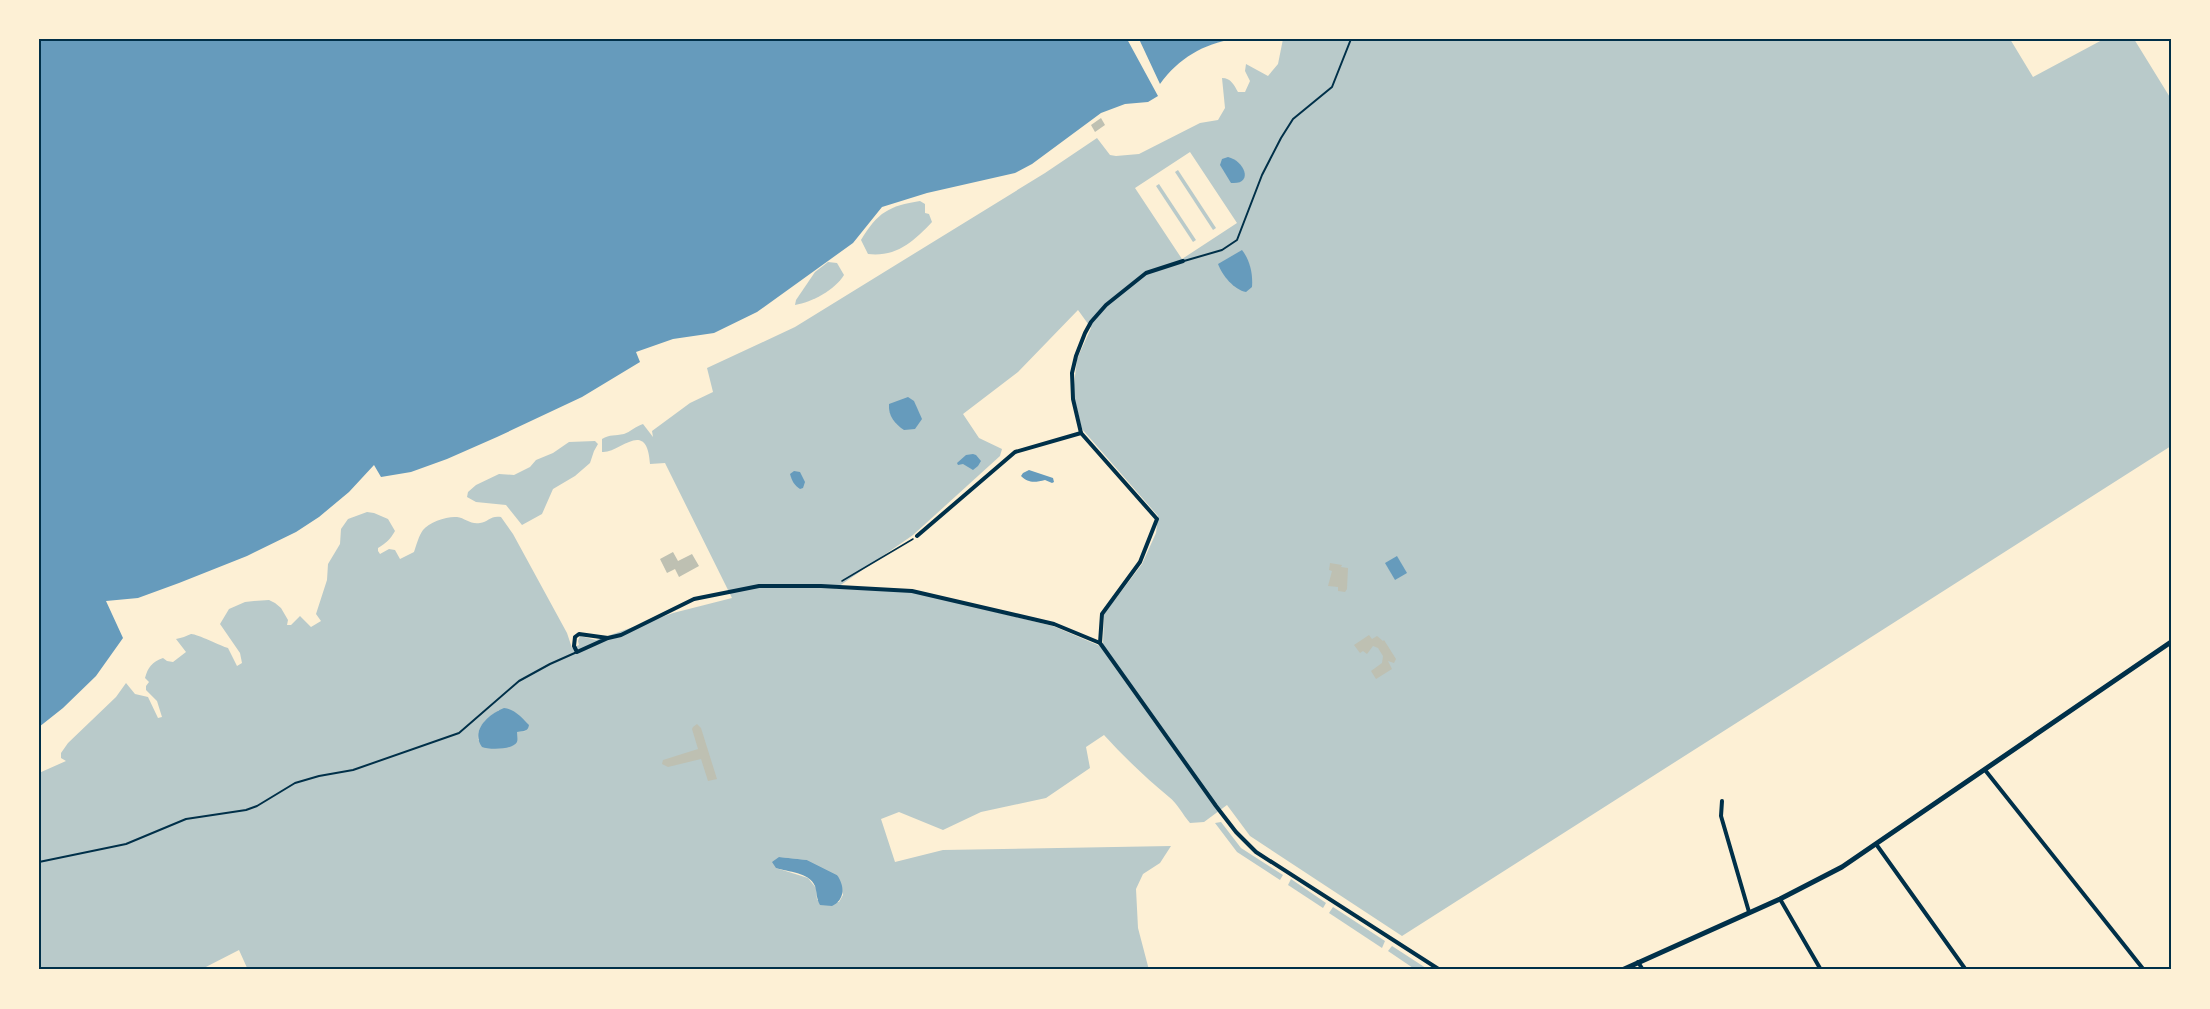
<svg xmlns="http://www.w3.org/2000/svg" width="2210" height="1009" font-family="Poppins,sans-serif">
<rect width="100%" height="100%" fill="#fdf0d5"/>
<g fill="#b9caca" fill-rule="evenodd">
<path d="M1283,39H2010L2033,77L2104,39H2134L2171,99V446L1402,936L1250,836L1227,805L1204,822L1190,823C1183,815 1177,803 1169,797C1146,778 1124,757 1104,735L1086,747L1090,768L1046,798L981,812L943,830L899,812L881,819L895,862L943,850L1171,846L1160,863L1143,874L1136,889L1138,928L1149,970H248L239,950L200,970H39V773L66,761L61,758V753L68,743L116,697L126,683L135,694L148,697L158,718L162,717L157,701L146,690V686L149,682L145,678C148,667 152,662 163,658L167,661L173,662L186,652L176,639C182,638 186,636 191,634C195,633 221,646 228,648L237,666L242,663L240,653L220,624L229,609L245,602L254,601L269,600L275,603L281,608L288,620L287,625H291L300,616L311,627L321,621L316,614L327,580L328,564L340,544L341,529L348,519L367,512L374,513L388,519L395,531C390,540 386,543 378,548V551L380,554L389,549L395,550L400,559L414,552C416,546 419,535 423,530C429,522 447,516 457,517C465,518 471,525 480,523C488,522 491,515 501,517L513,534L567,633L572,648L579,645L578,641L580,636L596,640L673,613L732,598L665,463L650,464C647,417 619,454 602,452V439C610,434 615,436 624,434C630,432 636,426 643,424L653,437L652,431L690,403L713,392L707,368L795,327L1045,173L1097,138L1110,155L1116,156L1139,154L1200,123L1218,120L1225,108L1222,78C1231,78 1234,85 1238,92H1245L1250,81L1245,71L1246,64L1268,76L1278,64ZM1190,152L1237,223L1182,259L1135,188ZM1078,310L1091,328L1077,359L1073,393L1082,429L1158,516L1156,533L1142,564L1104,614L1103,644L1100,646L1053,626L906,590L835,589L913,535L1000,456L1002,449L979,438L963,414L1018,372ZM499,710L526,731L517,732L514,745L504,747L478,740C477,725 488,718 499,710ZM779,857L807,860L837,875L843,895L839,902L817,900L816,888L808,878L776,868Z"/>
<path d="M1178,170L1216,228L1213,230L1175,172Z"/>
<path d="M1159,184L1196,240L1193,242L1156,186Z"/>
<path d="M920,201L925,204V213L929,214L932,222C913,242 897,257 868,254L861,240C878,212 889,206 920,201Z"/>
<path d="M828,262L837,263L844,275C835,290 812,302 795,305L796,300L815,272Z"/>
<path d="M595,441L598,444L594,451L590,463L575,476L553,489L542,514L522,525L506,505L476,502L467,497L468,492L476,485L499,474L514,475L530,467L536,460L553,453L569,442Z"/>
<path d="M1221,822L1241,848L1283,875L1280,880L1237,852L1215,823Z"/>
<path d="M1291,879L1326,903L1323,908L1288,885Z"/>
<path d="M1333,907L1385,941L1382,948L1329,913Z"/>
<path d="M1392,946L1429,970H1416L1388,951Z"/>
</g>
<g fill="#669bbc">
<path d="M39,39H1127L1158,96L1148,102L1125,104L1101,113L1032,164L1015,173L927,193L882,207L853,243L757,312L714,333L673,339L636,352L640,362L582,397L497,437L447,459L411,472L381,477L374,465L349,492L319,517L296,532L247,556L179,583L138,598L106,601L123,638L96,676L63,708L39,727Z"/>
<path d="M1139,39H1234C1203,44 1179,58 1160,84Z"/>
<path d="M1228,157C1245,161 1254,185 1231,183L1220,165L1222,159Z"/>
<path d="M1242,250C1250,260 1253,274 1252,287L1246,292C1234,290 1222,275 1218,264Z"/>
<path d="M908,397L914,401L922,419L915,429L904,430C895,424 888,416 889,404Z"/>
<path d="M973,454L976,455L981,461L978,466L973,470L963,464L958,465L957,463L966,455Z"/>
<path d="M1029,470L1053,478L1054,482L1052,483L1045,480C1036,482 1029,484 1021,476L1023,473Z"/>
<path d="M794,471L800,472L805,482L803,488L800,489C794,485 792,481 790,474Z"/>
<path d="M1397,556L1407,573L1395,580L1385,563Z"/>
<path d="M504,708C515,709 522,718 529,725C528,732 523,731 517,732C517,735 518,739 517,742C513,750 489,750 482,747C470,730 489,714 504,708Z"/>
<path d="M779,857L807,860L837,875C845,886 845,900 832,906L820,905C816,898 817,892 815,886C809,872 788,872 776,868L772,862Z"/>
</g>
<g fill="#bec0b2">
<path d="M1101,118L1105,125L1095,132L1091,125Z"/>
<path d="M673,552L678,561L692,554L699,566L679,577L675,569L667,573L660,559Z"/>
<path d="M1330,563L1342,565L1341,567L1348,568L1347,589L1345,592L1338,591V587L1328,586L1332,571L1329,570Z"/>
<path d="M1369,635L1372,639L1377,636L1383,641L1384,640L1396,659L1394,663L1388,661L1392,669L1376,679L1371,671L1382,663L1383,656L1378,648L1373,646L1367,654L1363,651L1360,653L1354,645Z"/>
<path d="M697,724L701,728L717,779L708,781L701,759L668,767L662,764L663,760L698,749L692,729L693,727Z"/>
</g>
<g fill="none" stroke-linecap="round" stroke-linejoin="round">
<path stroke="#003049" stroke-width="1.5" d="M842,581L913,539"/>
<g stroke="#003049" stroke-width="2">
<path d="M1184,261L1222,250L1237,240L1262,175L1281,138L1293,119L1332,87L1351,39"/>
<path d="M39,862L126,844L186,819L246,810L257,806L295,783L319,776L353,770L459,733L519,681L550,664L577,652"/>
</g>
<g stroke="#003049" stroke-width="4">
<path d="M1183,261L1146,273L1106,305L1091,322L1085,333L1076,356L1072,373L1073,399L1081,433L1157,519L1140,562L1102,614L1100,643L1216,806L1236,832L1256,852L1440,970"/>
<path d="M917,536L1015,452L1081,433"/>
<path d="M608,638L579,634L575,637L574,646L577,652L608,638L621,635L694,599L759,586H821L912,591L1054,624L1100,643"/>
<path d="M1985,770L2144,970"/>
<path d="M1722,801L1721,816L1749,912"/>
<path d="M1876,844L1966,970"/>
<path d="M1780,899L1821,970"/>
<path d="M1638,962L1643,970"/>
</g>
<path stroke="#003049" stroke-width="5" d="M1622,970L1780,899L1842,867L2171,642"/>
</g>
<rect width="2210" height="1009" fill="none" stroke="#fdf0d5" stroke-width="81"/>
<rect x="40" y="40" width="2130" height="928" fill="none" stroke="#003049" stroke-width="2"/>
</svg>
